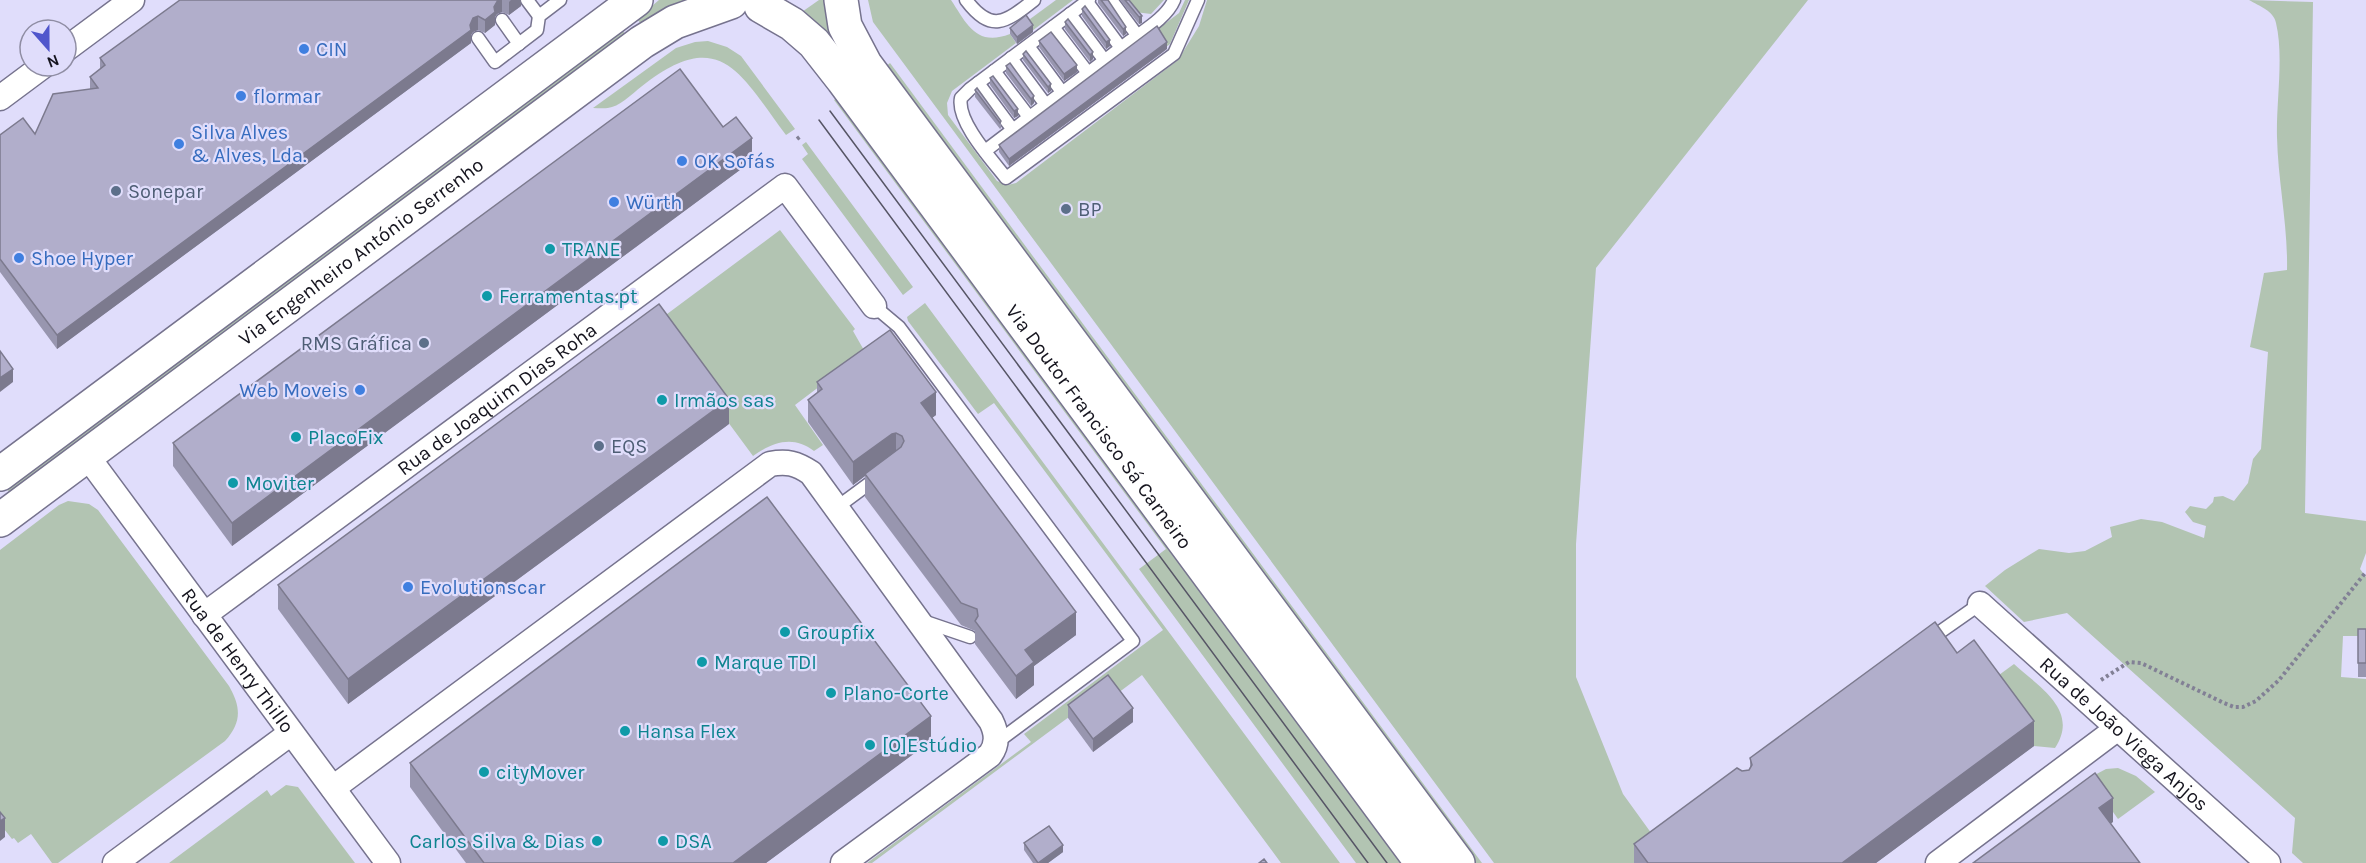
<svg xmlns="http://www.w3.org/2000/svg" width="2366" height="863" font-family="Karla,sans-serif">
<rect width="100%" height="100%" fill="#e0ddfb"/>
<g fill="#b2c4b2">
<path d="M659,0H687L667,7L642,25L637,19Z"/>
<path d="M819,0H826L839,50L799,14Z"/>
<path d="M868,0H951C967,24 976,47 1010,34L1016,43L952,91L947,103L948,115L997,181L1008,185L1016,183L1178,60L1199,26L1207,0H1808L1596,268L1576,544V677L1623,794L1662,848L1642,863H1494L873,22Z"/>
<path d="M1056,0H1073L1032,31L1026,22Z"/>
<path d="M1126,0H1164L1151,14L1135,12Z"/>
<path d="M1185,0H1189L1170,44L1166,47L1154,32L1179,13Z"/>
<path d="M2249,0L2313,2L2305,513L2366,521V553L2360,569L2366,577V636H2343L2341,677L2366,679V863H2303L2292,853L2295,818L2067,613L2024,622L1985,586L2005,570L2039,549L2069,553L2085,551L2112,537L2110,527L2141,519L2162,522L2204,538L2206,526L2193,522L2185,512L2190,506L2206,509L2213,502L2214,497L2223,496L2234,501L2248,483L2253,459L2261,449L2268,352L2250,347L2264,273L2287,270C2288,225 2278,182 2277,137C2276,103 2284,56 2276,23C2274,11 2259,6 2249,0Z"/>
<path d="M622,30L627,36L10,493L6,488Z"/>
<path d="M708,41L727,47L741,56L795,129L786,135C742,77 722,25 646,83C636,90 623,104 612,107C607,109 599,108 593,108L676,48L695,42Z"/>
<path d="M890,63L1482,863H1475L885,67Z"/>
<path d="M838,97L1405,863H1356L1139,569L1166,549L834,100Z"/>
<path d="M806,142L913,287L903,295L802,159L808,154L802,145Z"/>
<path d="M780,230L855,329L853,331L865,352L795,405L823,445L814,451C793,435 773,442 753,456L655,323Z"/>
<path d="M925,303L1340,863H1281L1142,675L1114,696L1108,688L872,863H867L1031,742L1024,734L1163,630L994,403L978,414L908,321L907,317Z"/>
<path d="M68,501L89,504L98,510L229,686C241,707 242,722 225,741L58,863H52L31,834L18,843L14,838L12,839L0,824V550L59,505Z"/>
<path d="M2014,664C2039,687 2080,710 2055,748L2034,746L1988,683Z"/>
<path d="M2118,768L2136,776L2155,792L2118,819L2089,778L2106,769Z"/>
<path d="M286,785L298,787L355,863H169L267,790L271,796Z"/>
</g>
<g fill="none" stroke-linecap="round" stroke-linejoin="round">
<defs>
<g id="lane">
<path d="M527,0L539,16"/>
<path d="M966,0C991,33 1005,23 1034,0"/>
<path d="M1089,0L970,89L961,98C956,121 992,160 1006,178L1174,54L1198,0"/>
<path d="M1111,0L1137,35"/>
<path d="M1087,2L1121,48"/>
<path d="M1070,14L1105,61"/>
<path d="M502,20L519,44"/>
<path d="M1053,27L1088,73"/>
<path d="M478,38L495,62L537,30L539,16L560,0"/>
<path d="M1028,46L1062,92"/>
<path d="M1011,58L1046,105"/>
<path d="M994,71L1029,117"/>
<path d="M978,83L1013,130"/>
<path d="M985,151C1033,114 1083,78 1130,41C1145,30 1167,17 1174,0"/>
<path d="M874,306L899,327L1133,641L996,743"/>
<path d="M836,508L878,477"/>
<path d="M923,621L970,637"/>
<path d="M1930,639L1980,604"/>
</g>
<g id="street">
<path d="M66,49L132,0"/>
<path d="M0,98L43,66"/>
<path id="s1" d="M87,456L388,863"/>
<path id="s2" d="M1980,604L2268,863"/>
<path id="s3" d="M204,615L785,186L874,306"/>
<path d="M333,788L770,464C787,461 796,463 811,473L991,721C997,733 998,744 990,755L843,863"/>
<path d="M115,863L291,733"/>
<path d="M1938,863L2118,728"/>
</g>
<g id="secondary">
<path d="M841,0L845,26L865,64L1458,863"/>
<path id="s4" d="M761,6L792,24L814,43L843,80L1422,863"/>
<path d="M0,474L636,0"/>
<path id="s5" d="M0,520L642,42L675,22L731,2"/>
</g>
</defs>
<use href="#lane" stroke="#76738e" stroke-width="15"/>
<use href="#street" stroke="#76738e" stroke-width="27"/>
<use href="#secondary" stroke="#76738e" stroke-width="36"/>
<g stroke="#828095" stroke-width="4" stroke-dasharray="3 3" stroke-linecap="butt">
<path d="M797,139L801,136"/>
<path d="M2101,680L2129,662L2141,663L2224,703L2234,707H2243L2256,701L2279,680L2366,572"/>
</g>
<use href="#lane" stroke="#fff" stroke-width="12"/>
<use href="#street" stroke="#fff" stroke-width="24"/>
<use href="#secondary" stroke="#fff" stroke-width="33"/>
<g stroke="#565565" stroke-width="1.5">
<path d="M830,111L1387,863"/>
<path d="M819,120L1368,863"/>
</g>
</g>
<g fill="#9896af">
<path d="M180,0H521V6L509,15L502,12L497,14L495,17V25L485,33L478,30L473,32L471,35V43L57,349L0,272V135L35,134L90,89V77L100,69V58Z"/>
<path d="M1098,0H1108L1126,34L1123,36L1098,3Z"/>
<path d="M1120,0H1129L1142,16V23L1139,24Z"/>
<path d="M1082,9L1110,46L1106,49L1082,16Z"/>
<path d="M1065,22L1093,59L1090,62L1065,29Z"/>
<path d="M1010,28L1033,32L1017,44L1010,34Z"/>
<path d="M1039,41L1077,72L1064,81L1039,47Z"/>
<path d="M1167,49L1009,166L999,152V145Z"/>
<path d="M1023,54L1051,91L1048,93L1023,60Z"/>
<path d="M1006,66L1034,103L1031,106L1006,73Z"/>
<path d="M990,78L1018,116L1014,118L990,85Z"/>
<path d="M975,90L1001,121V128L1000,129L975,97Z"/>
<path d="M723,127L752,161L232,546L173,466V443Z"/>
<path d="M817,382L936,415L932,418L1076,635L1034,666V685L1016,699L975,644V631L961,625L865,497V476L853,485L808,422V400L817,393Z"/>
<path d="M729,424L348,704L278,609V585Z"/>
<rect x="2358" y="629" width="8" height="48"/>
<path d="M1957,653L2034,746L1876,863H1634V844L1742,771L1749,770L1750,767V758Z"/>
<path d="M1068,705L1133,722L1093,752L1068,718Z"/>
<path d="M931,741L766,863H466L410,787V763Z"/>
<path d="M1024,843L1063,852L1048,863H1033L1024,850Z"/>
</g>
<g fill="#7c7a8e">
<path d="M497,0H502V12L497,14L495,17V25L485,33V20Z"/>
<path d="M511,0H521V6L509,15V2Z"/>
<path d="M478,16V30L473,32L471,35V43L57,349V335L470,25L473,18Z"/>
<path d="M1142,16V23L1139,24V17Z"/>
<path d="M1033,25V32L1017,44V37Z"/>
<path d="M1126,27V34L1123,36V29Z"/>
<path d="M1110,40V46L1106,49V42Z"/>
<path d="M1167,42V49L1009,166V159Z"/>
<path d="M1093,52V59L1090,62V55Z"/>
<path d="M1077,65V72L1064,81V74Z"/>
<path d="M1051,84V91L1048,93V87Z"/>
<path d="M1034,96V103L1031,106V99Z"/>
<path d="M1018,109V116L1014,118V111Z"/>
<path d="M752,138V161L232,546V523Z"/>
<path d="M13,369V382L0,392V378Z"/>
<path d="M936,392V415L921,426V403Z"/>
<path d="M729,399V424L348,704V679Z"/>
<path d="M896,433V456L865,474V476L853,485V462L892,434Z"/>
<path d="M1076,612V635L1034,666V685L1016,699V676L1025,650Z"/>
<path d="M1133,708V722L1093,752V739Z"/>
<path d="M931,716V741L766,863H733Z"/>
<path d="M2034,721V746L1876,863H1842Z"/>
<path d="M2113,798V822L2099,833V808Z"/>
<path d="M5,818V837L0,841V821Z"/>
<path d="M1063,845V852L1048,863H1039Z"/>
</g>
<g fill="#b1aecb" stroke="#7c7a8e" stroke-width="1.5">
<path d="M180,0H498L494,7L495,12L485,20L478,16L473,18L470,25L471,30L57,335L0,259V135L23,118L35,134L53,94L98,88L90,77L105,65L100,58Z"/>
<path d="M1101,0H1108L1126,27L1123,29Z"/>
<path d="M1125,0H1129L1142,16L1139,17Z"/>
<path d="M1085,6L1110,40L1106,42L1082,9Z"/>
<path d="M1026,15L1033,25L1017,37L1010,28Z"/>
<path d="M1068,19L1093,52L1090,55L1065,22Z"/>
<path d="M1157,26L1167,42L1009,159L999,145Z"/>
<path d="M1051,32L1077,65L1064,74L1039,41Z"/>
<path d="M1026,51L1051,84L1048,87L1023,54Z"/>
<path d="M1010,63L1034,96L1031,99L1006,66Z"/>
<path d="M680,69L723,127L736,117L752,138L232,523L173,443Z"/>
<path d="M993,76L1018,109L1014,111L990,78Z"/>
<path d="M977,88L1001,121L1000,123L975,90Z"/>
<path d="M659,304L729,399L348,679L278,585Z"/>
<path d="M890,330L936,392L921,403L1076,612L1025,650L1034,662L1016,676L975,621L978,616L977,609L961,603L865,474L901,447L904,441L902,436L896,433L892,434L853,462L808,400L822,389L817,382Z"/>
<path d="M0,351L13,369L0,378Z"/>
<path d="M767,497L931,716L733,863H484L410,763Z"/>
<path d="M1935,622L1957,653L1974,640L2034,721L1842,863H1648L1634,844L1737,768L1742,771L1749,770L1752,765L1750,758Z"/>
<rect x="2358" y="629" width="8" height="34"/>
<path d="M1108,675L1133,708L1093,739L1068,705Z"/>
<path d="M2095,773L2113,798L2099,808L2140,863H1973Z"/>
<path d="M0,812L5,818L0,821Z"/>
<path d="M1049,826L1063,845L1038,863L1024,843Z"/>
<path d="M1264,859L1267,863H1259Z"/>
</g>
<g fill="#3f7fe0" stroke="#e0ddfb" stroke-width="2">
<circle cx="304" cy="49" r="6"/>
<circle cx="241" cy="96" r="6"/>
<circle cx="179" cy="144" r="6"/>
<circle cx="682" cy="161" r="6"/>
<circle cx="614" cy="202" r="6"/>
<circle cx="19" cy="258" r="6"/>
<circle cx="360" cy="390" r="6"/>
<circle cx="408" cy="587" r="6"/>
</g>
<g fill="#5c6f8a" stroke="#e0ddfb" stroke-width="2">
<circle cx="116" cy="191" r="6"/>
<circle cx="1066" cy="209" r="6"/>
<circle cx="424" cy="343" r="6"/>
<circle cx="599" cy="446" r="6"/>
</g>
<g fill="#0f9aa8" stroke="#e0ddfb" stroke-width="2">
<circle cx="550" cy="249" r="6"/>
<circle cx="487" cy="296" r="6"/>
<circle cx="662" cy="400" r="6"/>
<circle cx="296" cy="437" r="6"/>
<circle cx="233" cy="483" r="6"/>
<circle cx="785" cy="632" r="6"/>
<circle cx="702" cy="662" r="6"/>
<circle cx="831" cy="693" r="6"/>
<circle cx="625" cy="731" r="6"/>
<circle cx="870" cy="745" r="6"/>
<circle cx="484" cy="772" r="6"/>
<circle cx="597" cy="841" r="6"/>
<circle cx="663" cy="841" r="6"/>
</g>
<g text-anchor="middle" dominant-baseline="central" stroke-width="4.5" stroke-linejoin="round" paint-order="stroke">
<g font-size="20" fill="#366cbe" stroke="#e0ddfb" text-anchor="start">
<text x="316" y="49">CIN</text>
<text x="253" y="96">flormar</text>
<text x="191" y="132">Silva Alves<tspan x="191" dy="23">&amp; Alves, Lda.</tspan></text>
<text x="694" y="161">OK Sofás</text>
<text x="626" y="202">Würth</text>
<text x="31" y="258">Shoe Hyper</text>
<text x="348" y="390" text-anchor="end">Web Moveis</text>
<text x="420" y="587">Evolutionscar</text>
</g>
<g font-size="20" fill="#4e5e75" stroke="#e0ddfb" text-anchor="start">
<text x="128" y="191">Sonepar</text>
<text x="1078" y="209">BP</text>
<text x="412" y="343" text-anchor="end">RMS Gráfica</text>
<text x="611" y="446">EQS</text>
</g>
<g font-size="20" fill="#0d838f" stroke="#e0ddfb" text-anchor="start">
<text x="562" y="249">TRANE</text>
<text x="499" y="296">Ferramentas.pt</text>
<text x="674" y="400">Irmãos sas</text>
<text x="308" y="437">PlacoFix</text>
<text x="245" y="483">Moviter</text>
<text x="797" y="632">Groupfix</text>
<text x="714" y="662">Marque TDI</text>
<text x="843" y="693">Plano-Corte</text>
<text x="637" y="731">Hansa Flex</text>
<text x="882" y="745">[O]Estúdio</text>
<text x="496" y="772">cityMover</text>
<text x="585" y="841" text-anchor="end">Carlos Silva &amp; Dias</text>
<text x="675" y="841">DSA</text>
</g>
<g font-size="20" fill="#15141e" stroke="#e0ddfb">
<text stroke="none"><textPath href="#s5" startOffset="450">Via Engenheiro António Serrenho</textPath></text>
<text stroke="none"><textPath href="#s3" startOffset="364">Rua de Joaquim Dias Roha</textPath></text>
<text stroke="none"><textPath href="#s4" startOffset="543">Via Doutor Francisco Sá Carneiro</textPath></text>
<text stroke="none"><textPath href="#s1" startOffset="254">Rua de Henry Thillo</textPath></text>
<text stroke="none"><textPath href="#s2" startOffset="194">Rua de João Viega Anjos</textPath></text>
</g>
</g>
<g transform="translate(48 48) rotate(159)"><circle r="28" fill="#e0ddfb" stroke="#8f8da3" stroke-width="1.5"/>
<path d="M0-4.5L10 22L0 15L-10 22Z" fill="#5056cc"/>
<text y="-9" font-size="16" font-weight="bold" text-anchor="middle" fill="#15141e">N</text>
</g>
</svg>
